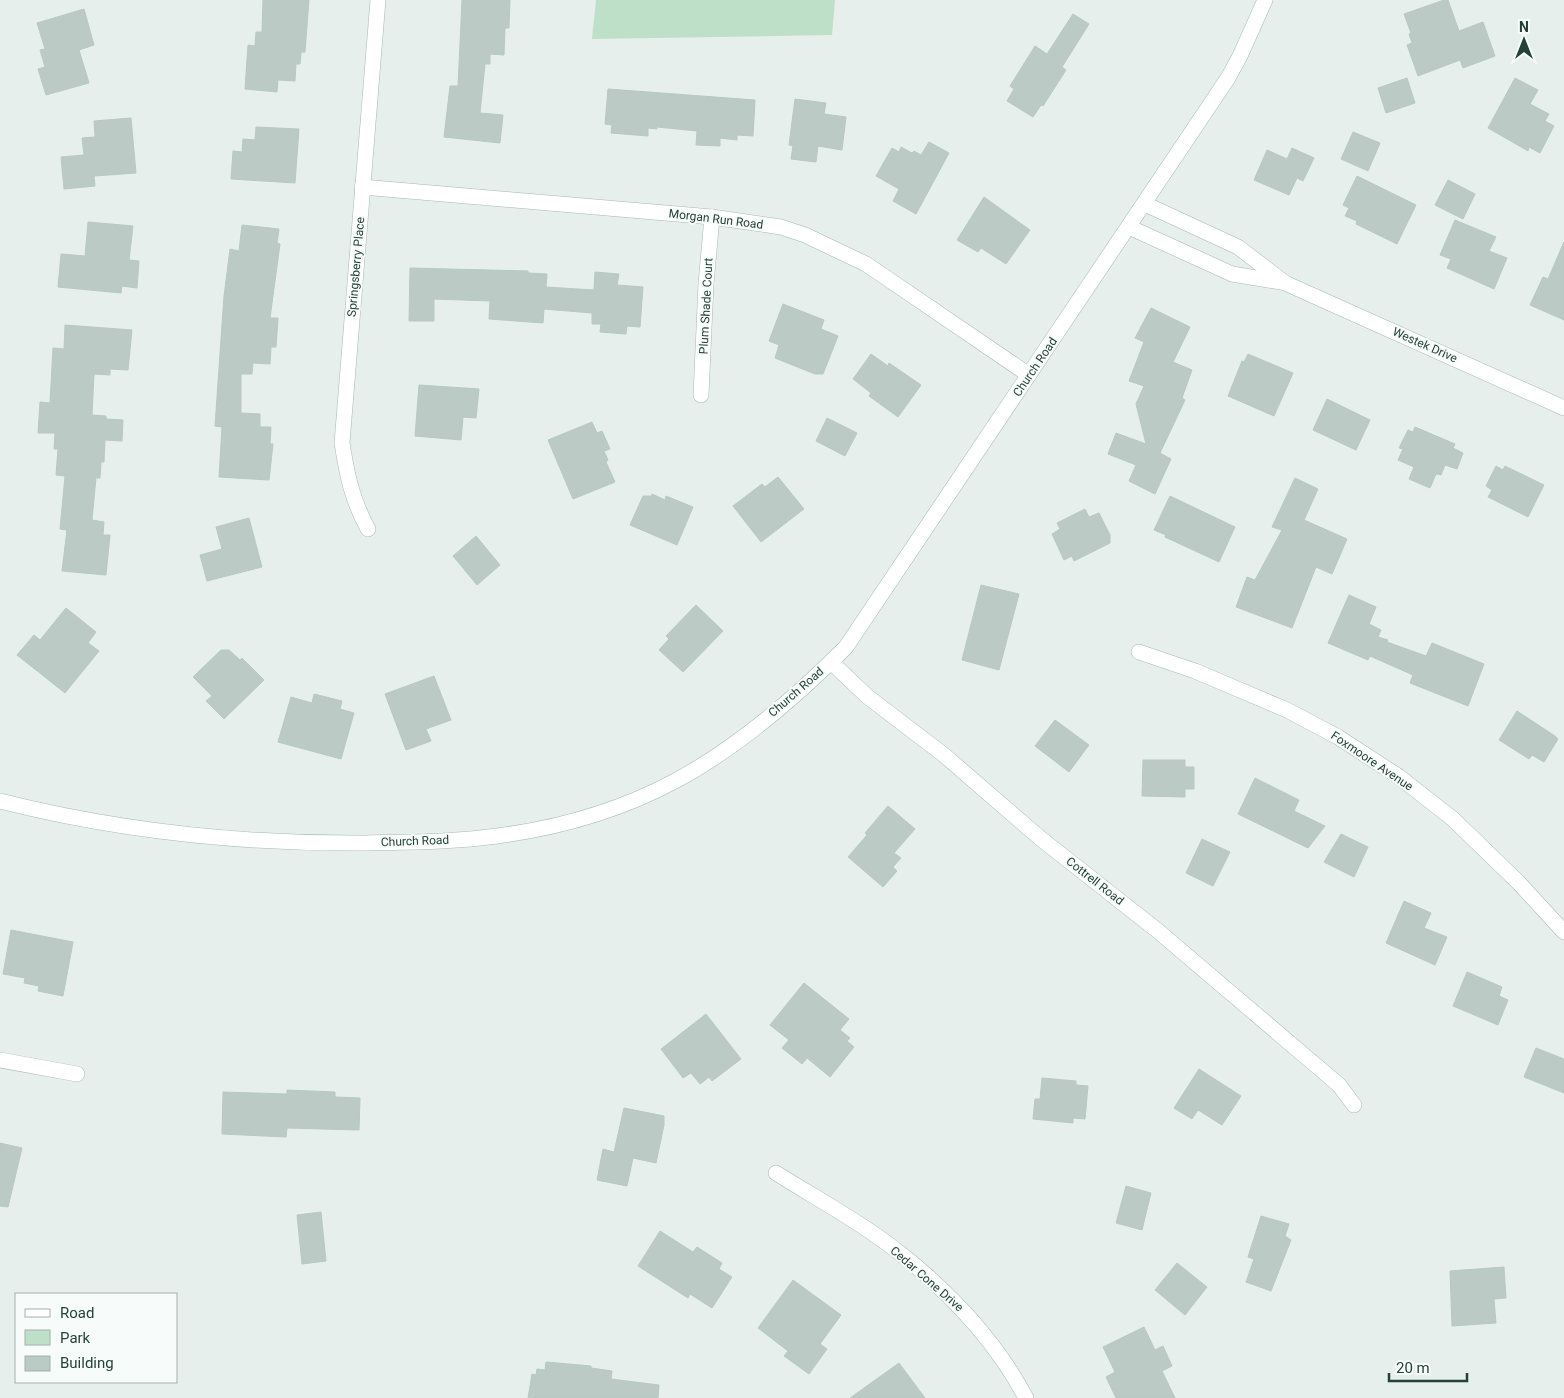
<svg xmlns="http://www.w3.org/2000/svg" width="1564" height="1398" font-family="Roboto,sans-serif">
<rect width="100%" height="100%" fill="#e6efeb"/>
<path fill="#bfe0c8" d="M596,0H835L832,35L592,39Z"/>
<g fill="#bbcac4" stroke="#b8c9c2">
<path d="M263,0H309L305,52H301L300,64H296L295,81L278,80L277,92L245,89L248,45L255,46L256,32H262Z"/>
<path d="M462,0H510L509,28H505L504,55L490,54V64H485L480,113L503,115L500,143L444,137L450,86H458Z"/>
<path d="M1444,0H1448L1459,31L1483,22L1495,56L1463,68L1460,60L1418,76L1407,45L1412,43L1409,34L1411,33L1404,14Z"/>
<path d="M84,9L94,45L79,50L89,83L46,95L38,69L45,67L40,50L45,49L37,23Z"/>
<path d="M1073,14L1089,24L1062,67L1066,70L1043,106L1041,105L1033,117L1007,101L1014,89L1010,86L1035,46L1047,54Z"/>
<path d="M1407,78L1415,103L1386,113L1378,88Z"/>
<path d="M1515,78L1538,90L1530,104L1549,114L1545,121L1554,126L1540,153L1529,147L1528,151L1488,128Z"/>
<path d="M608,89L755,100L753,136L737,135V140L720,138V146L696,145L697,131L657,127V129L648,128V136L611,133L612,125L605,124Z"/>
<path d="M795,99L826,103L824,114L846,117L842,150L818,146L816,162L791,159L793,146L789,145Z"/>
<path d="M131,118L136,173L94,176L95,186L64,189L61,157L84,155L82,138L95,137L94,121Z"/>
<path d="M256,127L299,129L295,183L231,179L233,151L242,152L243,139L255,140Z"/>
<path d="M1353,132L1380,143L1368,171L1341,159Z"/>
<path d="M929,142L949,153L916,214L893,201L899,189L876,176L892,148L899,152L901,147L912,153L914,151L921,155Z"/>
<path d="M1292,148L1314,158L1303,181L1297,178L1289,195L1254,180L1267,150L1287,159Z"/>
<path d="M1357,176L1416,205L1397,244L1356,224L1357,221L1345,216L1349,208L1343,205Z"/>
<path d="M1448,180L1475,194L1463,219L1435,205Z"/>
<path d="M984,197L1030,230L1006,264L981,248L978,252L957,240Z"/>
<path d="M1455,220L1496,237L1489,251L1507,258L1494,289L1447,268L1451,259L1440,255Z"/>
<path d="M88,222L133,226L129,260L139,261L137,288L122,286L121,293L58,287L61,254L85,256Z"/>
<path d="M242,225L279,229L277,243L280,244L270,318H278L276,347H271L270,364L253,363L252,374H241V413L260,414V427H271L270,444H273L269,480L219,477L222,427L215,426L224,296L230,249L239,251Z"/>
<path d="M1564,242V320L1530,305L1543,277L1548,279Z"/>
<path d="M410,268L528,271V273L547,274L546,287L594,290L595,272L619,274L617,285L643,287L640,327L627,326L626,334L600,332L601,324H592V313L544,309L543,323L489,319L490,301L434,299V321H409Z"/>
<path d="M783,304L824,320L821,329L838,336L823,374H815L775,358L779,345L769,341Z"/>
<path d="M1151,308L1190,327L1173,362L1192,370L1182,398L1185,400L1160,453L1171,459L1155,494L1129,481L1136,465L1108,454L1116,433L1146,444L1136,404L1144,386L1129,381L1144,342L1135,338Z"/>
<path d="M65,325L132,330L128,370L110,369V375L94,374L92,415L106,416V419L123,420L122,441L105,440L104,462H101L100,478H96L92,520L104,522L103,535H110L106,575L62,571L67,530L60,529L65,476L56,475L58,449H54L55,433H38L40,402L50,403L53,348L64,349Z"/>
<path d="M871,354L888,366L889,363L921,385L898,417L869,396L871,393L853,379Z"/>
<path d="M1248,354L1293,373L1274,416L1228,396L1242,361L1244,362Z"/>
<path d="M419,385L479,389L476,418L463,417L461,440L415,436Z"/>
<path d="M1327,399L1370,420L1356,450L1313,430Z"/>
<path d="M827,418L857,433L845,456L816,441Z"/>
<path d="M592,422L597,433L602,431L610,449L604,451L608,460L606,462L615,482L573,499L548,440Z"/>
<path d="M1415,427L1455,444L1453,448L1463,453L1457,469L1445,465L1441,475L1436,474L1430,488L1409,479L1414,467L1398,460L1403,449L1399,448L1408,430L1413,432Z"/>
<path d="M1496,466L1503,470L1505,466L1544,485L1528,517L1488,497L1492,490L1486,486Z"/>
<path d="M778,477L804,509L761,542L733,506L762,484L765,487Z"/>
<path d="M1295,478L1318,489L1304,520L1347,539L1332,574L1316,567L1292,628L1236,607L1247,577L1255,580L1282,530L1272,527Z"/>
<path d="M652,494L665,500L666,496L693,507L677,545L630,525L643,496H652Z"/>
<path d="M1170,496L1235,527L1219,562L1165,537L1166,535L1154,530Z"/>
<path d="M1085,509L1089,517L1099,513L1110,535V543L1074,561L1072,556L1064,560L1052,534L1060,529L1057,523Z"/>
<path d="M249,518L262,567L207,581L200,555L222,549L216,527Z"/>
<path d="M476,536L500,565L477,585L453,556Z"/>
<path d="M981,585L1019,594L999,670L962,660Z"/>
<path d="M1349,595L1376,607L1369,624L1381,630L1378,637L1388,640L1387,642L1426,656L1432,643L1484,664L1468,706L1410,683L1413,675L1370,656L1368,660L1328,643Z"/>
<path d="M696,605L723,631L683,672L659,650L669,639L666,636Z"/>
<path d="M66,608L96,632L88,643L99,651L65,693L17,655L34,635L40,640Z"/>
<path d="M221,650H229L240,660L242,658L264,680L224,719L206,701L212,696L193,677Z"/>
<path d="M434,676L451,720L426,729L431,741L406,750L385,694Z"/>
<path d="M314,694L342,701L340,709L354,713L341,759L278,742L291,697L312,703Z"/>
<path d="M1517,711L1555,736L1558,739L1544,762L1532,755L1529,759L1499,740Z"/>
<path d="M1055,720L1089,745L1069,772L1035,746Z"/>
<path d="M1143,760H1185V767H1194V789H1185V797L1142,796Z"/>
<path d="M1255,778L1299,800L1294,811L1325,826L1308,848L1238,814Z"/>
<path d="M888,806L915,829L894,853L901,858L893,867L897,871L883,887L848,857L867,835L865,833Z"/>
<path d="M1341,834L1368,847L1354,877L1324,862Z"/>
<path d="M1202,839L1230,852L1213,886L1186,873Z"/>
<path d="M1404,901L1431,913L1424,928L1447,937L1435,965L1386,943Z"/>
<path d="M11,930L73,942L63,996L38,991L39,986L24,983L25,978L3,974Z"/>
<path d="M1467,972L1502,987L1499,996L1508,1000L1498,1025L1453,1006Z"/>
<path d="M804,983L849,1019L840,1030L850,1038L847,1041L854,1047L830,1077L807,1058L802,1064L782,1048L789,1040L770,1025Z"/>
<path d="M706,1014L741,1059L712,1081L709,1077L700,1084L691,1073L683,1078L661,1049Z"/>
<path d="M1536,1048L1564,1059V1093L1524,1077Z"/>
<path d="M1199,1069L1241,1096L1222,1125L1198,1110L1192,1119L1174,1108Z"/>
<path d="M1042,1078L1076,1081V1085L1088,1086L1085,1119L1073,1118V1123L1033,1119L1035,1099H1040Z"/>
<path d="M287,1090L335,1092V1097L360,1098L359,1130L287,1128L286,1137L222,1134L223,1092L287,1094Z"/>
<path d="M624,1108L664,1116V1125L656,1163L633,1158L627,1186L597,1180L603,1149L614,1152Z"/>
<path d="M0,1143L22,1148L8,1207L0,1206Z"/>
<path d="M1126,1186L1151,1193L1142,1230L1116,1223Z"/>
<path d="M321,1212L326,1261L302,1264L297,1215Z"/>
<path d="M1261,1216L1289,1224L1285,1236L1291,1240L1271,1291L1246,1282L1254,1259L1248,1257Z"/>
<path d="M660,1231L693,1252L697,1247L722,1263L719,1269L732,1277L712,1308L690,1294L688,1298L638,1266Z"/>
<path d="M1177,1263L1207,1287L1185,1315L1155,1290Z"/>
<path d="M1504,1267L1506,1298L1494,1299L1496,1323L1452,1326L1450,1271Z"/>
<path d="M793,1280L841,1315L820,1344L827,1349L809,1374L784,1356L788,1351L758,1328Z"/>
<path d="M1144,1327L1155,1350L1163,1346L1172,1366L1162,1371L1175,1398H1116L1106,1377L1115,1372L1103,1347Z"/>
<path d="M546,1362L591,1366V1368L612,1371L611,1379L659,1385L658,1398H528L532,1374L536,1375L537,1369L545,1370Z"/>
<path d="M899,1363L925,1398H850Z"/>
</g>
<g fill="none" stroke-linecap="round" stroke-linejoin="round">
<defs>
<g id="street">
<path d="M362,187L712,217L781,227L805,235L866,264L1029,375"/>
<path d="M1145,204L1238,247L1285,283L1564,408"/>
<path d="M1129,227L1232,274L1281,282"/>
<path d="M701,395L706,284L712,217"/>
<path d="M368,529C352,500 347,475 342,443L378,0"/>
<path d="M1139,652L1195,671L1287,710L1338,737L1398,776L1453,819L1519,883L1564,932"/>
<path d="M831,662L868,697L944,755L1040,838L1158,931L1339,1085L1354,1105"/>
<path d="M0,1060L77,1074"/>
<path d="M776,1173C819,1200 866,1225 906,1258C954,1297 997,1343 1026,1398"/>
</g>
<path id="secondary" d="M0,801C119,831 243,844 365,843C409,842 454,842 497,836C558,828 621,810 675,781C737,748 797,696 846,647L1228,78L1240,56L1265,0"/>
</defs>
<use href="#street" stroke="#a8b8b2" stroke-width="16"/>
<use href="#secondary" stroke="#a4bbb3" stroke-width="16"/>
<use href="#street" stroke="#fff" stroke-width="15"/>
<use href="#secondary" stroke="#fff" stroke-width="15"/>
</g>
<g text-anchor="middle" dominant-baseline="central" stroke-width="4" stroke-linejoin="round" paint-order="stroke">
<g font-size="12" fill="#24423a" stroke="#f7fbf9">
<text transform="translate(716 219) rotate(7)">Morgan Run Road</text>
<text transform="translate(356 267) rotate(-85)">Springsberry Place</text>
<text transform="translate(706 306) rotate(-87)">Plum Shade Court</text>
<text transform="translate(1425 345) rotate(24)">Westek Drive</text>
<text transform="translate(1035 367) rotate(-56)">Church Road</text>
<text transform="translate(796 692) rotate(-41)">Church Road</text>
<text transform="translate(1372 761) rotate(34)">Foxmoore Avenue</text>
<text transform="translate(415 841) rotate(-2)">Church Road</text>
<text transform="translate(1095 881) rotate(38)">Cottrell Road</text>
<text transform="translate(927 1279) rotate(41)">Cedar Cone Drive</text>
</g>
</g>
<rect x="15" y="1293" width="162" height="90" fill="#f7fbf9" stroke="#a3b1ad"/>
<rect x="25" y="1309" width="25" height="8" fill="#ffffff" stroke="#a3b1ad"/>
<text x="60" y="1318" font-size="15" fill="#24423a">Road</text>
<rect x="25" y="1330" width="25" height="15" fill="#bfe0c8" stroke="#a3b1ad"/>
<text x="60" y="1343" font-size="15" fill="#24423a">Park</text>
<rect x="25" y="1356" width="25" height="15" fill="#bbcac4" stroke="#a3b1ad"/>
<text x="60" y="1368" font-size="15" fill="#24423a">Building</text>
<g transform="translate(1524 40)" stroke="#f7fbf9" stroke-width="4" paint-order="stroke">
<path d="M0-4L9 19L0 12L-9 19Z" fill="#24423a"/>
<text y="-8" font-size="14" font-weight="bold" text-anchor="middle" fill="#24423a">N</text>
</g>
<path d="M1389 1373v8h78v-8" fill="none" stroke="#24423a" stroke-width="2.5"/>
<text x="1396" y="1373" font-size="15" fill="#24423a" stroke="#f7fbf9" stroke-width="4" paint-order="stroke">20 m</text>
</svg>
